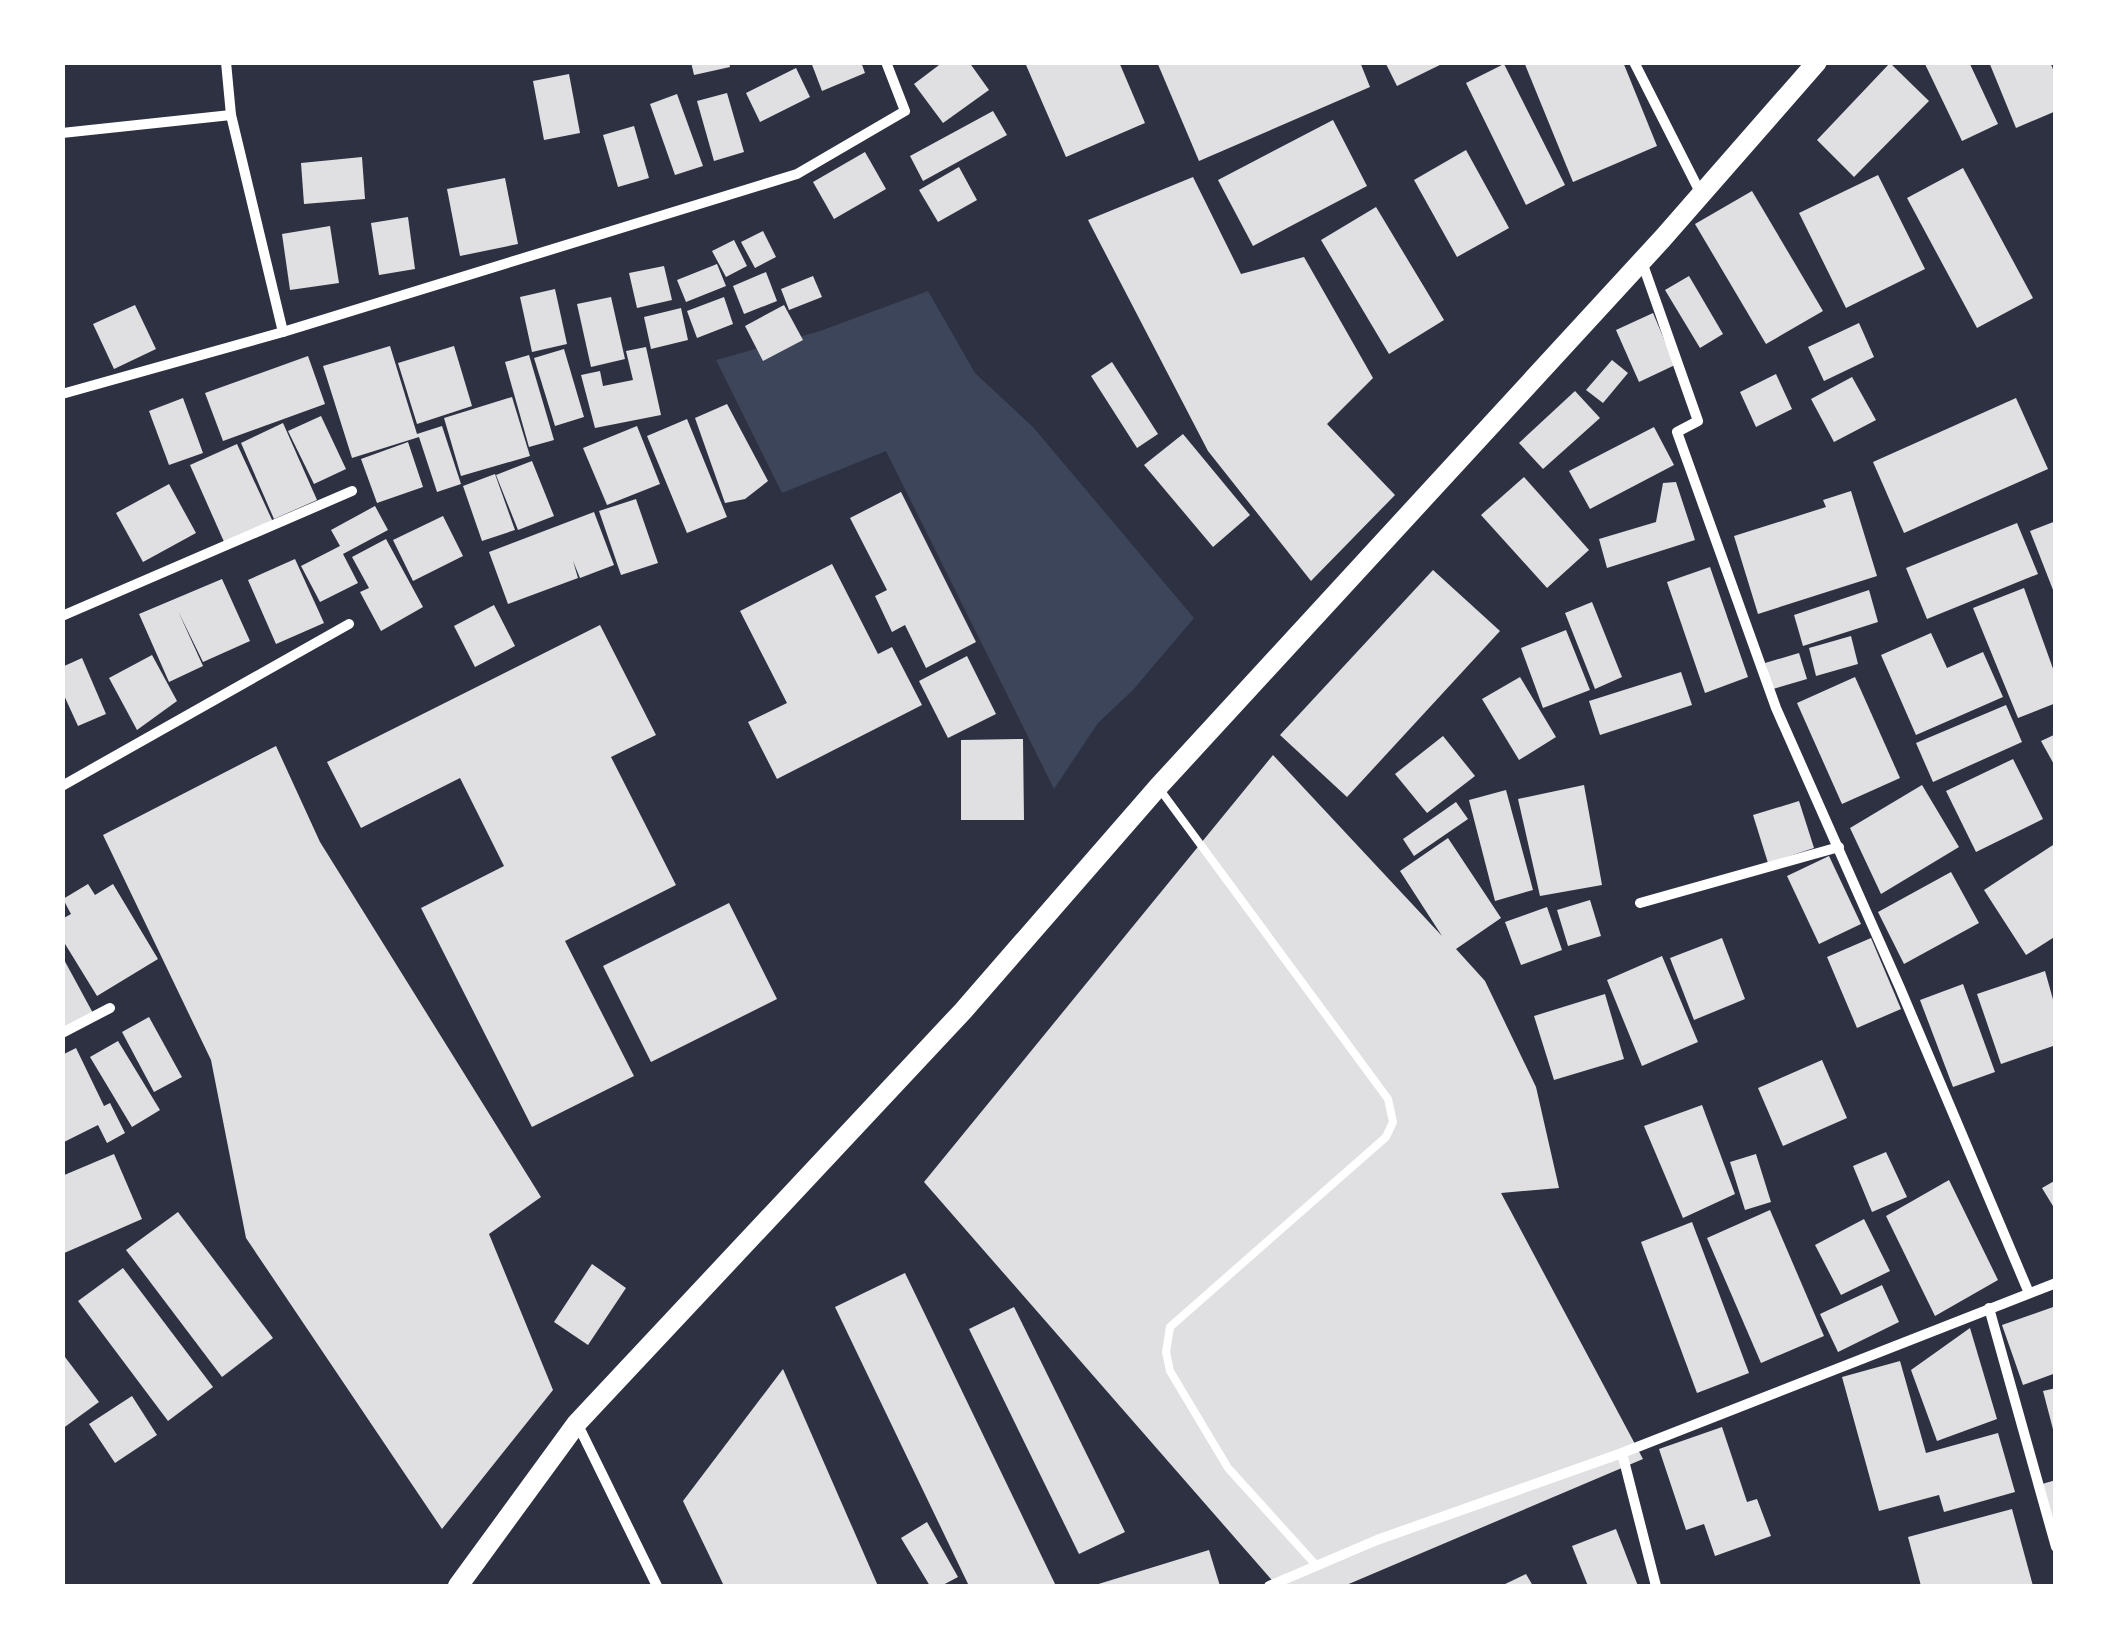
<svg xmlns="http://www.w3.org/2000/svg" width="2118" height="1649" font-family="Inter,sans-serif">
<rect width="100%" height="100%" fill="#2d3142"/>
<path fill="#3c4559" d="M928,291L975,373L1033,427L1194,618L1133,690L1098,723L1054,789L886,451L782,493L716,360L820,331Z"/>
<g fill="#e0e0e3">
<path d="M691,62H729L730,67L694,75Z"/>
<path d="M811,62H861L865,73L822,91Z"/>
<path d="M943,62H969L989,90L943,123L914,84Z"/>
<path d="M1032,62H1119L1145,123L1066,157L1026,65Z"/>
<path d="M1157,62H1360L1370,87L1199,161Z"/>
<path d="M1385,62H1446L1397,86Z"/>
<path d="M1524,62H1623L1657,146L1573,182Z"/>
<path d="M1924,62H1969L1998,124L1962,141Z"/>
<path d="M1989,62H2050L2056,76V111L2016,128Z"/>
<path d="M1890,63L1929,101L1854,177L1817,140Z"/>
<path d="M1504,64L1565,185L1526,205L1466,83Z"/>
<path d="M796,68L810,97L760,122L746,93Z"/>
<path d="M569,74L580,133L544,140L533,81Z"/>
<path d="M727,93L744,152L714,161L697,101Z"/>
<path d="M677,94L703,166L675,175L650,104Z"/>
<path d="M993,111L1007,135L923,181L910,156Z"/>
<path d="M1333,120L1367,186L1253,246L1218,180Z"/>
<path d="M634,126L649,178L618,187L603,135Z"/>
<path d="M1466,150L1509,228L1457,257L1414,180Z"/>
<path d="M865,152L886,189L834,219L813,182Z"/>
<path d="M362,157L365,199L304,204L301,163Z"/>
<path d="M959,167L977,200L938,222L919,190Z"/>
<path d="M1963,168L2033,298L1977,328L1907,198Z"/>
<path d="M1878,175L1925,269L1846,308L1799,213Z"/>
<path d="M1193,177L1241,274L1304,257L1373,378L1327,424L1395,495L1311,581L1208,451L1088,220Z"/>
<path d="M505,178L518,244L460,256L447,189Z"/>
<path d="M1752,191L1823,311L1766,344L1695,224Z"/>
<path d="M1376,207L1444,320L1389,354L1321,240Z"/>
<path d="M408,217L415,269L379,275L371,223Z"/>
<path d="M330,226L339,283L290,290L282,234Z"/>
<path d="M763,231L776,257L755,268L741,242Z"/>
<path d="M734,240L747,266L726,277L712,251Z"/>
<path d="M717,264L726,286L686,302L677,280Z"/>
<path d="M664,266L672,300L637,308L629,273Z"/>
<path d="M766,272L777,301L744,314L733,286Z"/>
<path d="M813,276L822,297L789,310L781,289Z"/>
<path d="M1689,276L1723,334L1700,348L1665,290Z"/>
<path d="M555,289L567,344L532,352L520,297Z"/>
<path d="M611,297L625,359L591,367L577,304Z"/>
<path d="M724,297L733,324L697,338L687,311Z"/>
<path d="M135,305L156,349L114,369L93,324Z"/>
<path d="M784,305L803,340L763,361L745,326Z"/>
<path d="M681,308L688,340L651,349L644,317Z"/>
<path d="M1653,313L1675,365L1639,382L1616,330Z"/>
<path d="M1859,323L1874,357L1824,381L1808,347Z"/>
<path d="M390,346L417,434L442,426L461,484L437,492L419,437L352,458L323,366Z"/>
<path d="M454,346L472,406L417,424L398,363Z"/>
<path d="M646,347L661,415L595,428L581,375L600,371L603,386L633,380L626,351Z"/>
<path d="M564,349L584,417L555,426L534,358Z"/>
<path d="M529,355L554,440L529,447L505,362Z"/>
<path d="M308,356L325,404L223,441L205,393Z"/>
<path d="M1612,360L1628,373L1603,403L1586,390Z"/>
<path d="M1112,362L1158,434L1137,448L1091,376Z"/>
<path d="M1776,374L1792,409L1756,427L1740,392Z"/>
<path d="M1852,377L1876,420L1834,442L1811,399Z"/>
<path d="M1575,391L1600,418L1543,469L1519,443Z"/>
<path d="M512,397L530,456L461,476L444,418Z"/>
<path d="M183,398L203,453L169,465L149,411Z"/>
<path d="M2016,398L2048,469L1904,533L1873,462Z"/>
<path d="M727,404L768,481L745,499L725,503L695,418Z"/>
<path d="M321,416L346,469L314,484L288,431Z"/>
<path d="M687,419L727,517L687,533L647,436Z"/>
<path d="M283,423L317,500L274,519L241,443Z"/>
<path d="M637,426L660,484L607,505L583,448Z"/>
<path d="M1654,427L1674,465L1590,509L1569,471Z"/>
<path d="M1183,434L1250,515L1213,547L1144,465Z"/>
<path d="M408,442L423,487L377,503L361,459Z"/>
<path d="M237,444L273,522L225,544L190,465Z"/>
<path d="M532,461L554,516L518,530L496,475Z"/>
<path d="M495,474L515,530L482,541L463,486Z"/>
<path d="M1524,477L1589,550L1547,588L1481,515Z"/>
<path d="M1676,482L1695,540L1607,568L1599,539L1656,522L1663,483Z"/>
<path d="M169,484L196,533L143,562L116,513Z"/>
<path d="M1851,491L1877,576L1758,614L1734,536L1826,507L1823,500Z"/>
<path d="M901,492L976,642L926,668L905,625L892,632L875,596L887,590L850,518Z"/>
<path d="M636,499L658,563L621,575L599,511Z"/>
<path d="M375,506L388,530L343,554L358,583L320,602L301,566L340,546L331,530Z"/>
<path d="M594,512L614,565L580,578L573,561L578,578L508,604L489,552Z"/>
<path d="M443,516L463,556L413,581L393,540Z"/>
<path d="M2056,521V595H2055L2030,531Z"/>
<path d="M2017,523L2038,574L1927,619L1906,568Z"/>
<path d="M386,539L423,607L381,631L360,592L369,588L352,557Z"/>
<path d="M295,559L324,623L276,644L248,580Z"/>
<path d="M832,564L878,654L892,647L922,705L777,779L748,722L787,703L740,611Z"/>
<path d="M1710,567L1748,677L1705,693L1667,582Z"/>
<path d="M1433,570L1500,631L1347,797L1280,735Z"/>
<path d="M222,579L250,641L203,662L178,611L203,666L169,682L139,614Z"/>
<path d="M2024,588L2056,677V703L2018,718L1973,608Z"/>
<path d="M1869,590L1878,622L1803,646L1794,615Z"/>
<path d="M1592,602L1622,677L1595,689L1565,613Z"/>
<path d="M494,605L515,646L475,667L454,626Z"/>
<path d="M600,625L656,735L611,757L676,885L565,941L634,1076L532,1127L421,908L504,866L460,778L361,828L327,762Z"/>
<path d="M1566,630L1590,690L1543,708L1521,648Z"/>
<path d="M1931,633L1947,668L1983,652L2003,697L1916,735L1881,655Z"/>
<path d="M1851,636L1858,664L1816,676L1809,648Z"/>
<path d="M1799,653L1807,679L1773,689L1765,663Z"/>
<path d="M152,655L177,701L137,730L109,678Z"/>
<path d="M967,656L996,714L948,738L919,681Z"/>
<path d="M82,658L106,714L78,726L62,691V667Z"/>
<path d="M1681,672L1692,705L1600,735L1589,701Z"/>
<path d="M1520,677L1556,737L1519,760L1482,699Z"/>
<path d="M1855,677L1900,778L1842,804L1797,703Z"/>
<path d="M2006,705L2022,742L1933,782L1916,743Z"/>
<path d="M2056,734V768L2041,741Z"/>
<path d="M1443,736L1475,776L1427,813L1395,774Z"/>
<path d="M1023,739L1024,820H961V740Z"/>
<path d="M276,746L320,842L541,1197L489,1234L553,1390L442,1529L246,1238L211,1060L103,835Z"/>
<path d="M1273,755L1442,936L1400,871L1448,838L1501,918L1456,949L1485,981L1536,1087L1559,1188L1501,1193L1643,1459L1344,1586H1277L924,1182Z"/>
<path d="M2013,759L2043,819L1976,852L1946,791Z"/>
<path d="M1584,785L1602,885L1540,896L1518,799Z"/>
<path d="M1922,785L1959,847L1881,894L1850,828Z"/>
<path d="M1506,790L1533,890L1495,901L1469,800Z"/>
<path d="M1799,801L1814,848L1768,863L1753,815Z"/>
<path d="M1456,802L1468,819L1414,856L1403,839Z"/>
<path d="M2056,843V936L2026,955L1984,890Z"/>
<path d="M1829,856L1861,924L1819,944L1787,876Z"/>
<path d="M1951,872L1979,923L1904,964L1878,912Z"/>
<path d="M88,884L95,895L113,884L158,959L97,996L62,939V919L71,914L63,899Z"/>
<path d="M1590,900L1601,936L1568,946L1557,910Z"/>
<path d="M729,903L777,999L651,1062L603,966Z"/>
<path d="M1547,907L1562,950L1521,965L1505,922Z"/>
<path d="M1722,938L1745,999L1694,1020L1670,958Z"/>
<path d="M1871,938L1901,1009L1857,1028L1827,957Z"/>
<path d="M62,956L94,1015L62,1032Z"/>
<path d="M1662,956L1698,1042L1642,1066L1607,980Z"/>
<path d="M2045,971L2056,1010V1045L2001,1064L1977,994Z"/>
<path d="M1963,984L1995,1072L1953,1087L1920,1000Z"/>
<path d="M1605,994L1624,1059L1554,1080L1534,1016Z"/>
<path d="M149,1017L182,1077L154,1092L122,1032Z"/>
<path d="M118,1041L160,1110L132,1127L90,1057Z"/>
<path d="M76,1048L104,1106L110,1103L125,1133L107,1143L98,1125L64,1142L62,1140V1055Z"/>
<path d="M1822,1060L1847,1118L1783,1146L1758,1088Z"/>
<path d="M1702,1105L1735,1194L1683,1218L1644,1126Z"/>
<path d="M1886,1152L1907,1197L1872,1212L1853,1166Z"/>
<path d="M114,1154L142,1219L62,1254V1176Z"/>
<path d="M1756,1154L1771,1202L1745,1210L1730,1162Z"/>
<path d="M1949,1180L1998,1280L1935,1316L1886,1216Z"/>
<path d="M2056,1180V1211L2042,1188Z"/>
<path d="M1770,1210L1824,1336L1761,1363L1707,1238Z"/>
<path d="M178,1212L273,1338L222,1377L126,1250Z"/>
<path d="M1864,1219L1890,1271L1841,1295L1815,1245Z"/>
<path d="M1692,1222L1749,1373L1697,1393L1641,1242Z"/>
<path d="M592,1264L626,1288L588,1345L554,1322Z"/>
<path d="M123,1268L213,1387L168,1421L78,1301Z"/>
<path d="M905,1273L1056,1586H969L835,1307Z"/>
<path d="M1882,1285L1899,1322L1838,1352L1820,1314Z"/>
<path d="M2056,1306V1373L2023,1385L2002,1325Z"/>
<path d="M1014,1307L1125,1532L1079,1554L969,1329Z"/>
<path d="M1970,1328L1997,1419L1937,1441L1911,1370Z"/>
<path d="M65,1357L99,1402L62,1429V1359Z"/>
<path d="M1900,1361L1926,1453L1998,1433L2015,1492L1944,1512L1939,1495L1879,1511L1842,1377Z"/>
<path d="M783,1369L878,1586H724L683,1501Z"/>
<path d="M2056,1388V1433H2054L2043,1391Z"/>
<path d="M132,1396L157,1435L115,1463L89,1424Z"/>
<path d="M1722,1427L1747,1502L1757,1499L1771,1536L1715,1556L1704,1524L1686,1530L1659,1449Z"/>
<path d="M2056,1480V1526L2054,1527L2042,1484Z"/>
<path d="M2012,1509L2033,1586H1921L1908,1537Z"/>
<path d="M927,1522L958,1577L941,1586H930L901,1538Z"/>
<path d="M1616,1529L1638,1586H1588L1572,1546Z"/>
<path d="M1209,1550L1220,1586H1092Z"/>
<path d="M1526,1574L1533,1586H1501Z"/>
</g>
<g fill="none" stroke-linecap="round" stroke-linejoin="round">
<path stroke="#fff" stroke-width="8" d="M1161,791L1388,1099L1393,1122L1386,1137L1170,1327L1166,1352L1170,1371L1228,1468L1315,1564"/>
<g stroke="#fff" stroke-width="10">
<path d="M226,62L231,115L283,332L797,174L905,111L886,62"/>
<path d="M1634,62L1701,194"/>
<path d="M62,133L231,115"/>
<path d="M1642,262L1698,421L1677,432L1776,708L1900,988L2029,1293"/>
<path d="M62,394L283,332"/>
<path d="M62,616L352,491"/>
<path d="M62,786L349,624"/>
<path d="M1640,903L1839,847"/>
<path d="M62,1033L110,1008"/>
<path d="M1989,1308L2056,1547"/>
<path d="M577,1423L657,1586"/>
<path d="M1622,1453L1656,1586"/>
<path d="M1269,1586L1377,1540L1622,1453L2056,1283"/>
</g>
<path stroke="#fff" stroke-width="20" d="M458,1586L577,1423L963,1011L1158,787L1663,238L1817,62"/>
</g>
<rect width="2118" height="1649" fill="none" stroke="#ffffff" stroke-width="130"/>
</svg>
